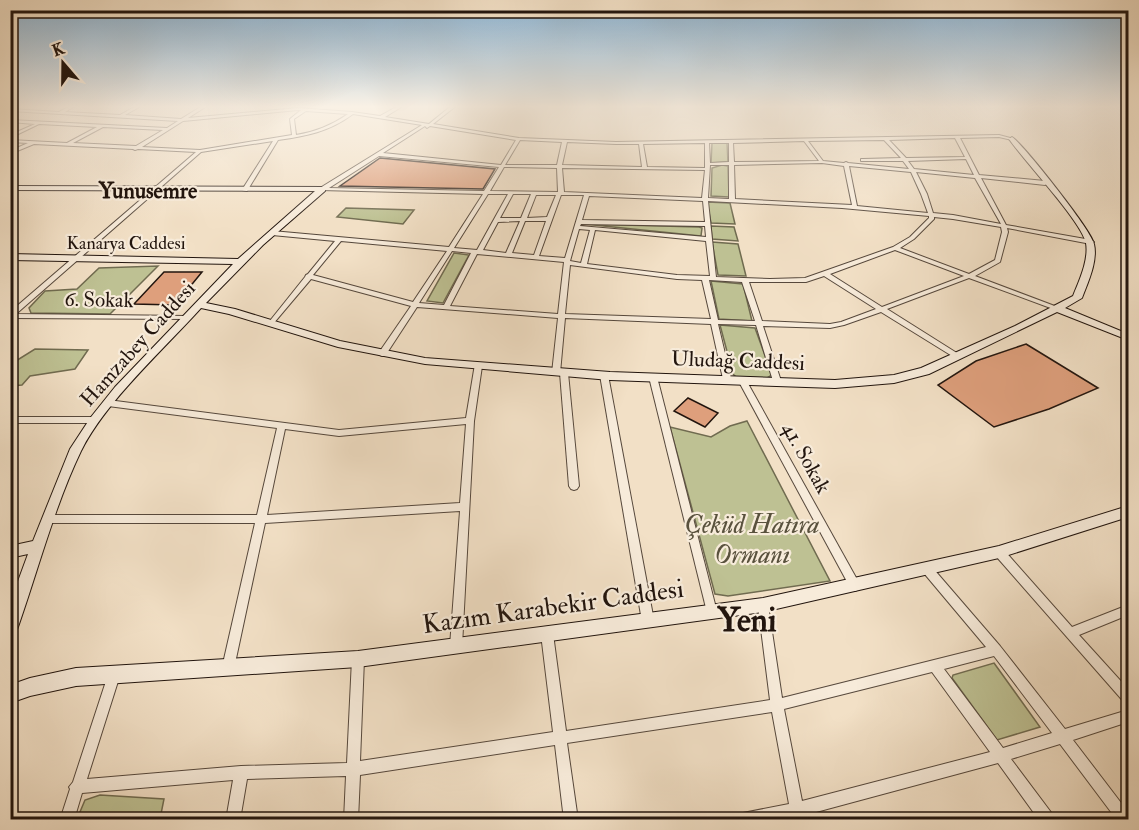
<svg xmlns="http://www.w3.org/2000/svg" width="1139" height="830" font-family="'IM FELL Double Pica',serif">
<rect width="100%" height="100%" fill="#f2e0c6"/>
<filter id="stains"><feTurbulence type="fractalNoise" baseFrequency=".00333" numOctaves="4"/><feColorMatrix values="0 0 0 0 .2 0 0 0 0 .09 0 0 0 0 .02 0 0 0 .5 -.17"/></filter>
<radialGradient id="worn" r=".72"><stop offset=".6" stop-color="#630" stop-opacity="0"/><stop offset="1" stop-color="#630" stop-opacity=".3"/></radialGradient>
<g fill="#bec193" stroke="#706b50" stroke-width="1.5">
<path d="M712,143H727L728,162L711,163Z"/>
<path d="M722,165L728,166L729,197L711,196L712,168Z"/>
<path d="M707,202L730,203L735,224L711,223Z"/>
<path d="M346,208L414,210L403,224L337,217Z"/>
<path d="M584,224L699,227L702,228L701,236Z"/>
<path d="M711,226L734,227L738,241L712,239Z"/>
<path d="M712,242L738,244L746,276L718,275Z"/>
<path d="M454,253L469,255L443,303L427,301Z"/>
<path d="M158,266L110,314L31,313L29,308L45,291L77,289L99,268Z"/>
<path d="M711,281L743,284L752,321L719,319Z"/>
<path d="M720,325L755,328L772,375L767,378L736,377L733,374Z"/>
<path d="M35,349L88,350L75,369L30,376L22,385L11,386V364Z"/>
<path d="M747,421L830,581L728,596L715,594L670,427L711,437L730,426Z"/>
<path d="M994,663L1040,727L997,740L952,678L953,675Z"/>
<path d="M100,795L164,799L160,819H77L85,800Z"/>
</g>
<g fill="#de9f7c" stroke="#22150e" stroke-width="1.5">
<path d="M380,158L495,169L483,189L340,186Z"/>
<path d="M164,272H202L175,305L134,304Z"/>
<path d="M1026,344L1098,388L1049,409L994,427L938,385L976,361Z"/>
<path d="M688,398L718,413L705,427L674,411Z"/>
</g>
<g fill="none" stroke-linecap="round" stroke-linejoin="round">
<defs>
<g id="street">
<path d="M70,106H75L65,112L120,115L136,106H141L125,115L181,119L202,106H207L188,118L298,108L352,112L380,116L398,106H403L385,117L429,124L451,106H456L433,124L519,138L616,142L999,135L1014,139L1012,140L999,137L960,138L979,175L1045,181L1048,183L1045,185L981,178L1006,225L1091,240L1094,242L1091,244L1007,228L1008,232L1000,262L975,276L1060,308V310H1056L969,278L887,309L960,355L961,357L957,359L881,312L844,325L830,328L763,326L781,381L777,384L773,381L756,325L718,324L731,379L727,382L723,379L711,324L565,318L560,373L556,375L552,373L558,318L417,307L385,356H382L378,354L411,306L311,279L273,324H269V322L305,277L306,275L308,274L335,241L272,235L269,233L272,231L449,247L483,194L320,190V188L422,125L353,114C329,132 306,136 278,140L247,191L242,190L273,141L201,152L16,314L187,316L190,318L189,319L10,318V312L196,152L138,149L135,150L133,149L34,144L10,154V151L28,143L10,142V140L67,143L97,127L39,124L10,138V135L35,124L10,122V120L167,128L178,121L10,111V109L59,112ZM298,110H301L290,119L292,135L200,150L142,147L183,121ZM306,111L348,114C332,125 315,132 296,135L294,119ZM425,126L427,128L430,126L516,140L501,165L383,153ZM103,127L163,130L136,146L73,143ZM955,138L965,157L906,158L889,140ZM520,140L562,142L557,165H505ZM884,140L901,158L863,159H861V161H903L909,169L848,163L846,162L844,163L823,161L808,141ZM804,141L819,161L734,162L733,143ZM567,142L616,144H639L642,167L562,165ZM705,143V168L647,167L643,144ZM709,143H729V162L710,163ZM379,156L499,167L484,191L329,188ZM966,159L974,175L914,169L908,161ZM822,163L844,166L852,205L735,199L734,165ZM710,165H729V199L708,198ZM849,166L911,172L921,194L928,213L857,206ZM504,167L557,168L558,192L490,191ZM562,168L705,170L702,198L564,192ZM916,172L975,178L1001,224L953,215L933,213L927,194ZM488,194H508L477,250L454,248ZM513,194H531L521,218H500ZM536,195H556L547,217L527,218ZM561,195H584L565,258L539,256ZM589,196L703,201L705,222L582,220ZM708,201L842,208L929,216V218L910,237L893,247L805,278L770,279L716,277ZM934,217L953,219L1001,227L1002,232L995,260L969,274L900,248L914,239L934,219ZM520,221L506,253L483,250L498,222ZM525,221H546L534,255L512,253ZM581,224L705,226L706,237L580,226ZM579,229L590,230L581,263L570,261ZM595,230L706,241L710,276L677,275L587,264ZM341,241L447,251L413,302L313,275ZM895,250L964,276L882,307L830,274ZM452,251L471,253L444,305L419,303ZM477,254L564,262L558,314L450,306ZM570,265L677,279L702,280L711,319L565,314ZM824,276L876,309L841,322L830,324L762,321L749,282H806ZM709,280L742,282L755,321L718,320Z"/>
<path d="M475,364H478L482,366L474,421L462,646L460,650L456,652L452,650L450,646L460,511L265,523L234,668L232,672L228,674L224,672L222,668L255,523H48L45,522L43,519L45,516L48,515H257L277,428L108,406L104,403L105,401L108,400L339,430L466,418ZM466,424L460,503L267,515L285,429L339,436Z"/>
<path d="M561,371H567L568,373L579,486L577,489L574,490L571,489L569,486L560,373Z"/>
<path d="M601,373H604L608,375L654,621L652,625L648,626L644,625L642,621L600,375Z"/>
<path d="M653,374L657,377L717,612L716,616L712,617L708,616L707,612L649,377Z"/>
<path d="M742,377L746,380L859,583L860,586L859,589L855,591L851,589L738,380Z"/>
<path d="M10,417H95L99,420L95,423H10Z"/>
<path d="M999,548L1003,549L1072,627L1128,605V615L1079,635L1128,689V704L1124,702L995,555L994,552L995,549Z"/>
<path d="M927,564L931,566L1000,646L1065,729L1128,710V722L1073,740L1128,812V820H1117L1060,744L1011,759L1053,815L1055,820H1039L998,763L805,815L806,820H792V818L782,820H736L738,815L743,813L789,804L772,712L567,743L578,820H564L555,745L360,775L358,820H344L346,776L247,779L240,820H226L233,780L82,793L74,820H60L70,789L69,787L73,782L108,675L110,671L114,669L118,671L120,675L87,779L241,766L347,763L352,659L354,655L358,653L362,655L364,659L360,761L553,732L541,634L543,630L547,629L551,630L553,634L566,731L770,700L758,605L759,601L763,600L767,601L768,605L782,698L986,647L923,572L922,569L923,566ZM994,656L1052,733L1003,748L944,669ZM932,672L990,752L802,801L784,709Z"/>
</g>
<g id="secondary">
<path d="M1012,137C1023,144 1092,231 1094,244C1098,261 1088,282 1082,298L1065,308L1128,334V340L1057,312L929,374L894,383L835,388L610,380L425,364L338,347L229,314L201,308C163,350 106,401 81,451C55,505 38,570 18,627L16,632L10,634V603L28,554L10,558V546L33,541L70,449L91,417L115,387L233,264L10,260V254L238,259L315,191L10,190V186L325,187V191L263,245L206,303L235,309L340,341L425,358L610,372L835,380L894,375L921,368L1015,326L1073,296C1079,281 1089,260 1086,243C1081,221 1025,162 1009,139Z"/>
<path d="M1128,506V517L999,558L763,612L358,667L76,686L30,696L10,703V685L30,678L76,668L358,651L763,598L999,546Z"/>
</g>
</defs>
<use href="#street" stroke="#56483c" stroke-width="2"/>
<use href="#secondary" stroke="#22150e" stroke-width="2"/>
<use href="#street" fill="#f7ebda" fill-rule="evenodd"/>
<use href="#secondary" fill="#f7ebda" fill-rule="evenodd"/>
</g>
<linearGradient id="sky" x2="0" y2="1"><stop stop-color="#8bb6d8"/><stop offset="0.48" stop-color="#f9f1e5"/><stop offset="1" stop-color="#f9f1e5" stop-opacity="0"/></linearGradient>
<rect width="1139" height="222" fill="url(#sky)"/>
<g text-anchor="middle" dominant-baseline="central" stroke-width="4.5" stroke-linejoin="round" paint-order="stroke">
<g font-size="18" fill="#22150e" stroke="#f7ebda">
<text x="126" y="243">Kanarya Caddesi</text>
</g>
<g font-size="21" fill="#22150e" stroke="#f7ebda">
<text transform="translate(99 300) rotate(1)">6. Sokak</text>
<text transform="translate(138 344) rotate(-48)">Hamzabey Caddesi</text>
<text transform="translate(738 361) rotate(2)">Uludağ Caddesi</text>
<text transform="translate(806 458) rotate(61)">41. Sokak</text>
</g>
<g font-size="22" font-weight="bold" fill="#22150e" stroke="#f7ebda">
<text x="148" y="191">Yunusemre</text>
</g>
<g font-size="26" font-style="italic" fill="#59513d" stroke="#f7ebda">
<text x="752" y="525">Çeküd Hatıra<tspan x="752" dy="30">Ormanı</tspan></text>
</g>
<g font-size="26" fill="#22150e" stroke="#f7ebda">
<text transform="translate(553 607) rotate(-8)">Kazım Karabekir Caddesi</text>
</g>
<g font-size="33" font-weight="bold" fill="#22150e" stroke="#f7ebda">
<text x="747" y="620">Yeni</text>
</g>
</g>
<rect width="1139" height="830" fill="none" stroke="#f2e0c6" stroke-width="36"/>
<rect x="12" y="12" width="1115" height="806" fill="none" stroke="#22150e" stroke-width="3"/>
<rect x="18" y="18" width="1103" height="794" fill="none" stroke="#22150e" stroke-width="1.5"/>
<g transform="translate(63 63) rotate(340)" stroke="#f7ebda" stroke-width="4.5" paint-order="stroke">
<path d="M0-4.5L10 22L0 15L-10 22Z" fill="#22150e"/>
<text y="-9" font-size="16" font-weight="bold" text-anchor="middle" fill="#22150e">K</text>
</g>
<rect width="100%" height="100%" filter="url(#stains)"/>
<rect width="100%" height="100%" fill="url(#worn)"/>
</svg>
